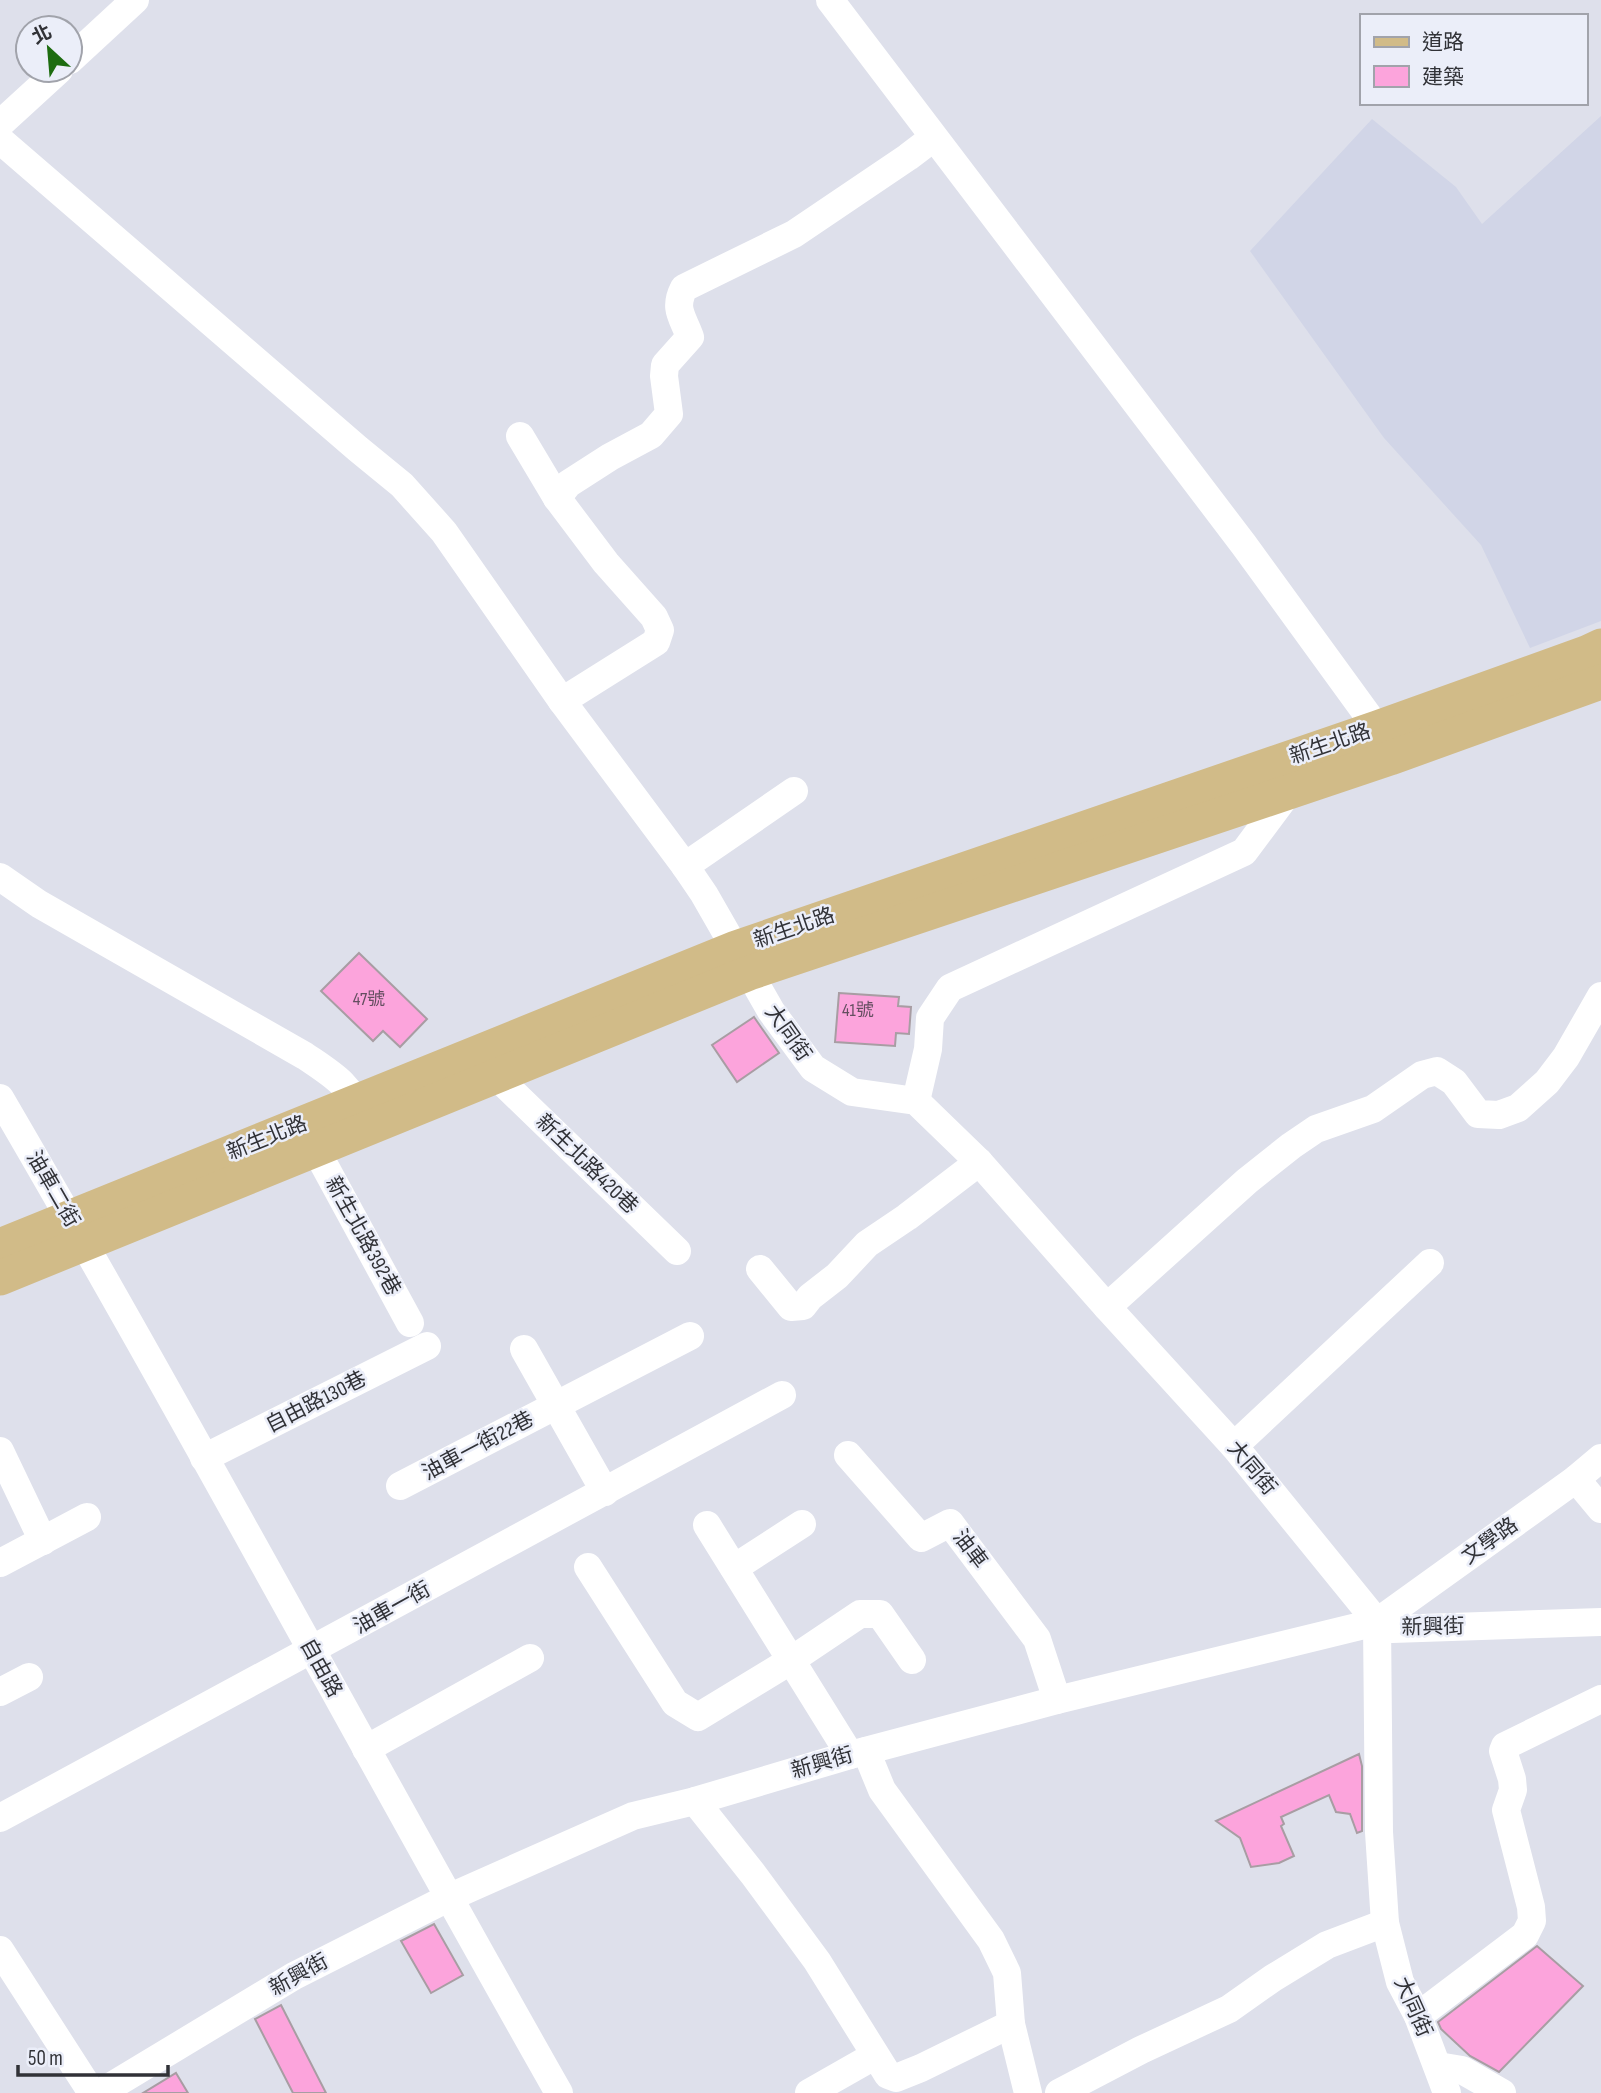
<svg xmlns="http://www.w3.org/2000/svg" width="1601" height="2093" font-family="'Sofia Sans Condensed','Noto Sans TC',sans-serif">
<rect width="100%" height="100%" fill="#dee0eb"/>
<path fill="#d1d5e7" d="M1601,116V621L1530,648L1481,545L1384,438L1250,251L1372,119L1456,187L1482,224Z"/>
<g fill="#fca4dc" stroke="#a89da3" stroke-width="2">
<path d="M359,953L427,1019L400,1047L383,1031L373,1041L321,991Z"/>
<path d="M839,993L899,997L898,1006L911,1007L909,1034L896,1033L895,1046L835,1042Z"/>
<path d="M754,1017L779,1053L737,1082L712,1045Z"/>
<path d="M1359,1754L1362,1766V1831L1357,1833L1350,1814L1336,1812L1329,1795L1281,1817L1284,1824L1281,1826L1294,1856L1279,1863L1251,1867L1240,1838L1216,1821Z"/>
<path d="M434,1924L463,1975L431,1993L401,1941Z"/>
<path d="M1537,1946L1583,1986L1499,2072L1470,2056L1441,2029L1438,2022Z"/>
<path d="M281,2005L326,2093H293L255,2019Z"/>
<path d="M176,2073L188,2093H143Z"/>
</g>
<g fill="none" stroke-linecap="round" stroke-linejoin="round">
<g stroke="#fff" stroke-width="28">
<path d="M830,0L1244,545L1377,728L1384,744"/>
<path d="M70,60L135,0"/>
<path d="M0,124L59,70"/>
<path d="M0,140L358,449L402,485L444,532L562,701L685,866L704,894L771,1011L813,1068L852,1092L916,1101L979,1162L1107,1307L1234,1446L1377,1622L1379,1832L1385,1923L1400,1982L1418,2016L1447,2093"/>
<path d="M520,436L557,498L606,563L654,617L660,630L656,642L562,701"/>
<path d="M557,498L568,484L610,457L651,435L669,414L664,376L665,365L690,337C683,317 673,309 684,288L794,234L908,157L933,138"/>
<path d="M685,866L794,791"/>
<path d="M0,877L39,904L305,1056C336,1077 348,1083 364,1118"/>
<path d="M497,1077L677,1251"/>
<path d="M0,1098C192,1427 371,1762 559,2093"/>
<path d="M916,1101L928,1049L930,1018L950,988L1244,852L1288,793"/>
<path d="M316,1150L410,1323"/>
<path d="M760,1269L791,1307L803,1306L810,1297L837,1276L867,1244L907,1217L979,1162"/>
<path d="M1107,1307L1247,1181L1291,1146L1316,1129L1373,1109L1422,1075L1437,1071L1454,1082L1478,1114L1499,1115L1518,1108L1547,1082L1566,1057L1601,996"/>
<path d="M524,1349L605,1492"/>
<path d="M1234,1446L1430,1263"/>
<path d="M0,1451L43,1541"/>
<path d="M848,1455L921,1538L950,1523L1037,1639L1057,1700"/>
<path d="M204,1458L427,1346"/>
<path d="M1576,1479L1601,1509"/>
<path d="M400,1486L690,1336"/>
<path d="M707,1525L850,1755"/>
<path d="M0,1563L87,1517"/>
<path d="M588,1567L675,1703L698,1717L790,1661L860,1614H880L912,1660"/>
<path d="M734,1568L802,1524"/>
<path d="M1377,1622L1576,1479L1601,1458"/>
<path d="M0,1692L29,1677"/>
<path d="M366,1749L530,1658"/>
<path d="M866,1751L882,1790L991,1940L1007,1973L1011,2024L1028,2093"/>
<path d="M695,1801L753,1874L817,1961L888,2075L896,2078L921,2068L1011,2024"/>
<path d="M0,1818L782,1395"/>
<path d="M0,1950L92,2093"/>
<path d="M1418,2016L1525,1935L1532,1921L1531,1907L1506,1810L1513,1790L1512,1779L1503,1751L1505,1746L1601,1699"/>
<path d="M1438,2066L1462,2070L1502,2093"/>
<path d="M100,2093L294,1976L448,1898L633,1816L695,1801L850,1755L1057,1700L1377,1622L1392,1629L1601,1622"/>
<path d="M809,2093L874,2056"/>
<path d="M1059,2093L1141,2050L1229,2009L1273,1978L1327,1945L1385,1923"/>
</g>
<g stroke="#d1bb88" stroke-width="35">
<path d="M0,1246L736,948L1377,728L1586,653L1601,646"/>
<path d="M0,1278L749,973L1390,758L1601,682"/>
</g>
</g>
<g text-anchor="middle" dominant-baseline="central" stroke-width="5" stroke-linejoin="round" paint-order="stroke">
<g font-size="18" fill="#644e60">
<text x="369" y="999">47號</text>
<text x="858" y="1010">41號</text>
</g>
<g font-size="21" fill="#313237" stroke="#ebeef9">
<text transform="translate(1330 744) rotate(-19)">新生北路</text>
<text transform="translate(794 928) rotate(-19)">新生北路</text>
<text transform="translate(788 1033) rotate(55)">大同街</text>
<text transform="translate(267 1138) rotate(-22)">新生北路</text>
<text transform="translate(587 1164) rotate(44)">新生北路420巷</text>
<text transform="translate(53 1189) rotate(60)">油車二街</text>
<text transform="translate(363 1236) rotate(61)">新生北路392巷</text>
<text transform="translate(316 1402) rotate(-27)">自由路130巷</text>
<text transform="translate(478 1446) rotate(-28)">油車一街22巷</text>
<text transform="translate(1252 1468) rotate(50)">大同街</text>
<text transform="translate(1490 1541) rotate(-36)">文學路</text>
<text transform="translate(970 1549) rotate(53)">油車</text>
<text transform="translate(392 1608) rotate(-29)">油車一街</text>
<text transform="translate(1433 1627) rotate(-1)">新興街</text>
<text transform="translate(321 1668) rotate(61)">自由路</text>
<text transform="translate(822 1763) rotate(-16)">新興街</text>
<text transform="translate(299 1975) rotate(-29)">新興街</text>
<text transform="translate(1413 2007) rotate(66)">大同街</text>
</g>
</g>
<rect x="1360" y="14" width="228" height="91" fill="#ebeef9" stroke="#a1a3ab" stroke-width="2"/>
<rect x="1374" y="37" width="35" height="10" fill="#d1bb88" stroke="#a1a3ab" stroke-width="2"/>
<text x="1422" y="49" font-size="21" fill="#313237">道路</text>
<rect x="1374" y="66" width="35" height="21" fill="#fca4dc" stroke="#a1a3ab" stroke-width="2"/>
<text x="1422" y="84" font-size="21" fill="#313237">建築</text>
<g transform="translate(49 49) rotate(334)"><circle r="33" fill="#ebeef9" stroke="#a1a3ab" stroke-width="2"/>
<path d="M0-5L12 26L0 18L-12 26Z" fill="#1d6c10"/>
<text y="-10" font-size="19" font-weight="bold" text-anchor="middle" fill="#313237">北</text>
</g>
<path d="M18 2065v10h150v-10" fill="none" stroke="#313237" stroke-width="3.5"/>
<text x="28" y="2065" font-size="21" fill="#313237" stroke="#ebeef9" stroke-width="5" paint-order="stroke">50 m</text>
</svg>
